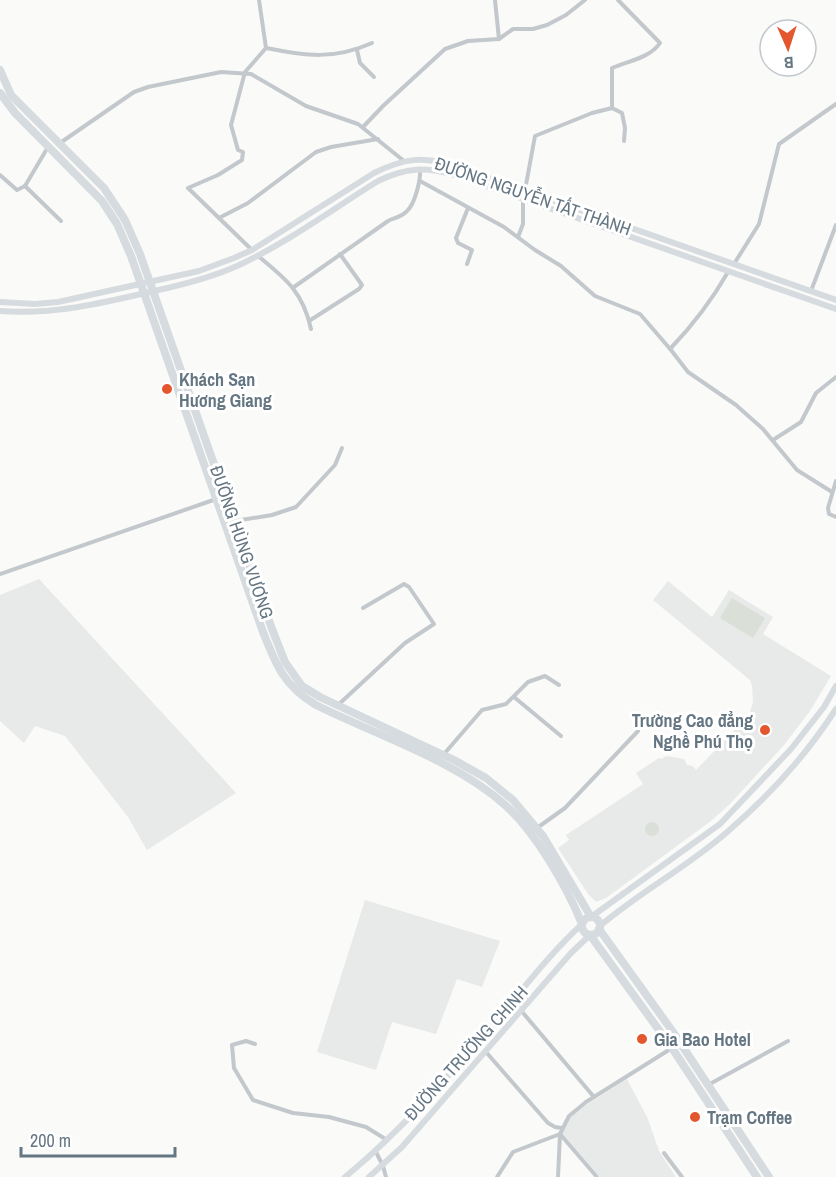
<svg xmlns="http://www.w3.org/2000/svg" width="836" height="1177" font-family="'Archivo Narrow',sans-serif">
<rect width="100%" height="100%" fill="#fafaf8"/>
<g fill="#e8e9e9">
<path d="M39,579L236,793L147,850L128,817L65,736L35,726L24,743L0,721V595Z"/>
<path d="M668,581L712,617L729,590L773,617L763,634L831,676L810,711L784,745L730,804L711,821L606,898L596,902L588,894L558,848L569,840L566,835L643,784L636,773L659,758L662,759L666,756L684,759L687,765L693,766L696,770L749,715L753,703L752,686L750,680L653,600Z"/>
<path d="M365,900L500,941L482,987L457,979L436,1034L392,1022L376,1070L317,1052Z"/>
<path d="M627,1079L648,1119L659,1151L676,1177H600L562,1133L572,1114Z"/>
</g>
<g fill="#dadfd7">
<path d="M732,598L765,618L753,638L720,618Z"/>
<circle cx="652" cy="829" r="7"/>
</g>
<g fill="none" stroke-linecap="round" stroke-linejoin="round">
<g stroke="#c3c8cc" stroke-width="4">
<path d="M495,0L499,39"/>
<path d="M266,48C306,56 334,60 372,43"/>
<path d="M357,50L360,63L374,77"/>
<path d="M612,108V68C628,61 650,58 660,43L618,0"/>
<path d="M363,127L383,106L445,49L468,41L499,39L513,29H533L547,25L566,15L585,0"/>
<path d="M60,143L134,92L148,87L221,72L251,74L306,106L358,124L404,161"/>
<path d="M0,175L17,190L25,186L48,147"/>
<path d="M420,181L504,227L535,250L561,266L595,296L640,314L671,350L688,372L736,405L763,429L797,470L832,492"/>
<path d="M25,186L61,221"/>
<path d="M219,218L248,203L316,152L331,147L378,139"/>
<path d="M518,237L523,224V201L535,136L592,113L612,108L622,113L625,128L624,141"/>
<path d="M252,250L188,188L218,175L242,160L243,152L238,150L231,125L245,72L266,48L259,0"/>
<path d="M258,256C286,279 303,292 311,329"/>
<path d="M467,264L472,250L458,243L456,238L468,208"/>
<path d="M734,264L759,224L779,144L836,104"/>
<path d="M294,287L388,221C394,218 401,217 406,212C415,205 421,179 420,169"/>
<path d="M811,291L836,225"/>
<path d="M309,321L359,289L362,285L340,254"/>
<path d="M670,349C693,325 712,300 728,272"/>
<path d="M773,440L801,422L816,393L836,377"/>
<path d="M836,481L828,508L829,514L836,517"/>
<path d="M235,521L272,515L296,507L335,465L342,448"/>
<path d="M0,574L225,496"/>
<path d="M514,697L561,736"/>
<path d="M338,705L405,643L434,624L409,587L404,584L363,608"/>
<path d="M444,754L482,710L506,704L528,682L545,676L559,685"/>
<path d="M537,828L565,808L638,731"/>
<path d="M513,1001L594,1097"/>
<path d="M255,1044L246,1041L232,1045L234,1068L253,1100L293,1113L329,1117L366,1127L387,1140"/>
<path d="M486,1052L548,1123L555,1127L562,1128"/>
<path d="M708,1085L788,1041"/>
<path d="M376,1152L383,1166L386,1177"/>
<path d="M664,1153L682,1177"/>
<path d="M497,1177L513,1152L560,1134L597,1177"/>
<path d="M558,1177L560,1134L569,1116L586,1102L672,1048"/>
</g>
<g stroke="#d6dbdf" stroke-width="6">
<path d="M591,917L720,824L791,749L824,707L836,686"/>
<path d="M600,926C640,892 687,867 726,833C767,798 807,754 836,709"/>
<path d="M345,1177C405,1128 456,1067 506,1009C530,980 554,950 582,924"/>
<path d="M369,1177L402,1147L571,953L590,935"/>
</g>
<g stroke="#d6dbdf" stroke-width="6">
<path d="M0,302L35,304L58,302L199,271L234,258L252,250L374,173C404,158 423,156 455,166L836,300"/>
<path d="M0,311C53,315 103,303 154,291C182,285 210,278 237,266C285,244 333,209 378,181C407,167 425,167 455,175L836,309"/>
</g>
<g stroke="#d6dbdf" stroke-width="8">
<path d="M0,70L11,95L104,188L125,220L140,254L272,629L285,662L302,686L320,697L454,760L486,778L513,800L543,836L591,917"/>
<path d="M0,93L15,113L102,201L117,224L131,256L263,632C276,665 284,686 316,705C376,735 455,760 505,805C535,831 567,887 582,924"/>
<circle cx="591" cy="926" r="9"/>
<path d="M599,929L673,1032L769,1177"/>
<path d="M590,935L672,1048L757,1177"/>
</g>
</g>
<g fill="#e4572e" stroke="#fff" stroke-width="2">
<circle cx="167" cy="389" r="6"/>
<circle cx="765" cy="730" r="6"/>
<circle cx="642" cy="1039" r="6"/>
<circle cx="695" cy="1117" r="6"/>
</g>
<g text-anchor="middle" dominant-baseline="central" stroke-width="6" stroke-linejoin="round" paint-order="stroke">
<g font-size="18" fill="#657683" stroke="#fff">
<text transform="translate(533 196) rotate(19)">ĐƯỜNG NGUYỄN TẤT THÀNH</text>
<text transform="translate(242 542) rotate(71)">ĐƯỜNG HÙNG VƯƠNG</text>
<text transform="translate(466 1053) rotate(-48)">ĐƯỜNG TRƯỜNG CHINH</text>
</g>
<g font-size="18" font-weight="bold" fill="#657683" stroke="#fff" text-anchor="start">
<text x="179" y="379">Khách Sạn<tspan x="179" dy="21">Hương Giang</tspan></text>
<text x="753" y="720" text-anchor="end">Trường Cao đẳng<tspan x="753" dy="21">Nghề Phú Thọ</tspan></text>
<text x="654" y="1039">Gia Bao Hotel</text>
<text x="707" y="1117">Trạm Coffee</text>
</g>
</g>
<g transform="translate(788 48) rotate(177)"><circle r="28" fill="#ffffff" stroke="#c1c8cd" stroke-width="1.5"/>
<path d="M0-4.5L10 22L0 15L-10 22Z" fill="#e4572e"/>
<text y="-9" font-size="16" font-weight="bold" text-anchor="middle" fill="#657683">B</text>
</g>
<path d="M21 1147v9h154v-9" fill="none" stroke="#657683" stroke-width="3"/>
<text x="30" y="1147" font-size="18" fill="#657683" stroke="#ffffff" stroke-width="4.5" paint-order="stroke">200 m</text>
</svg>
